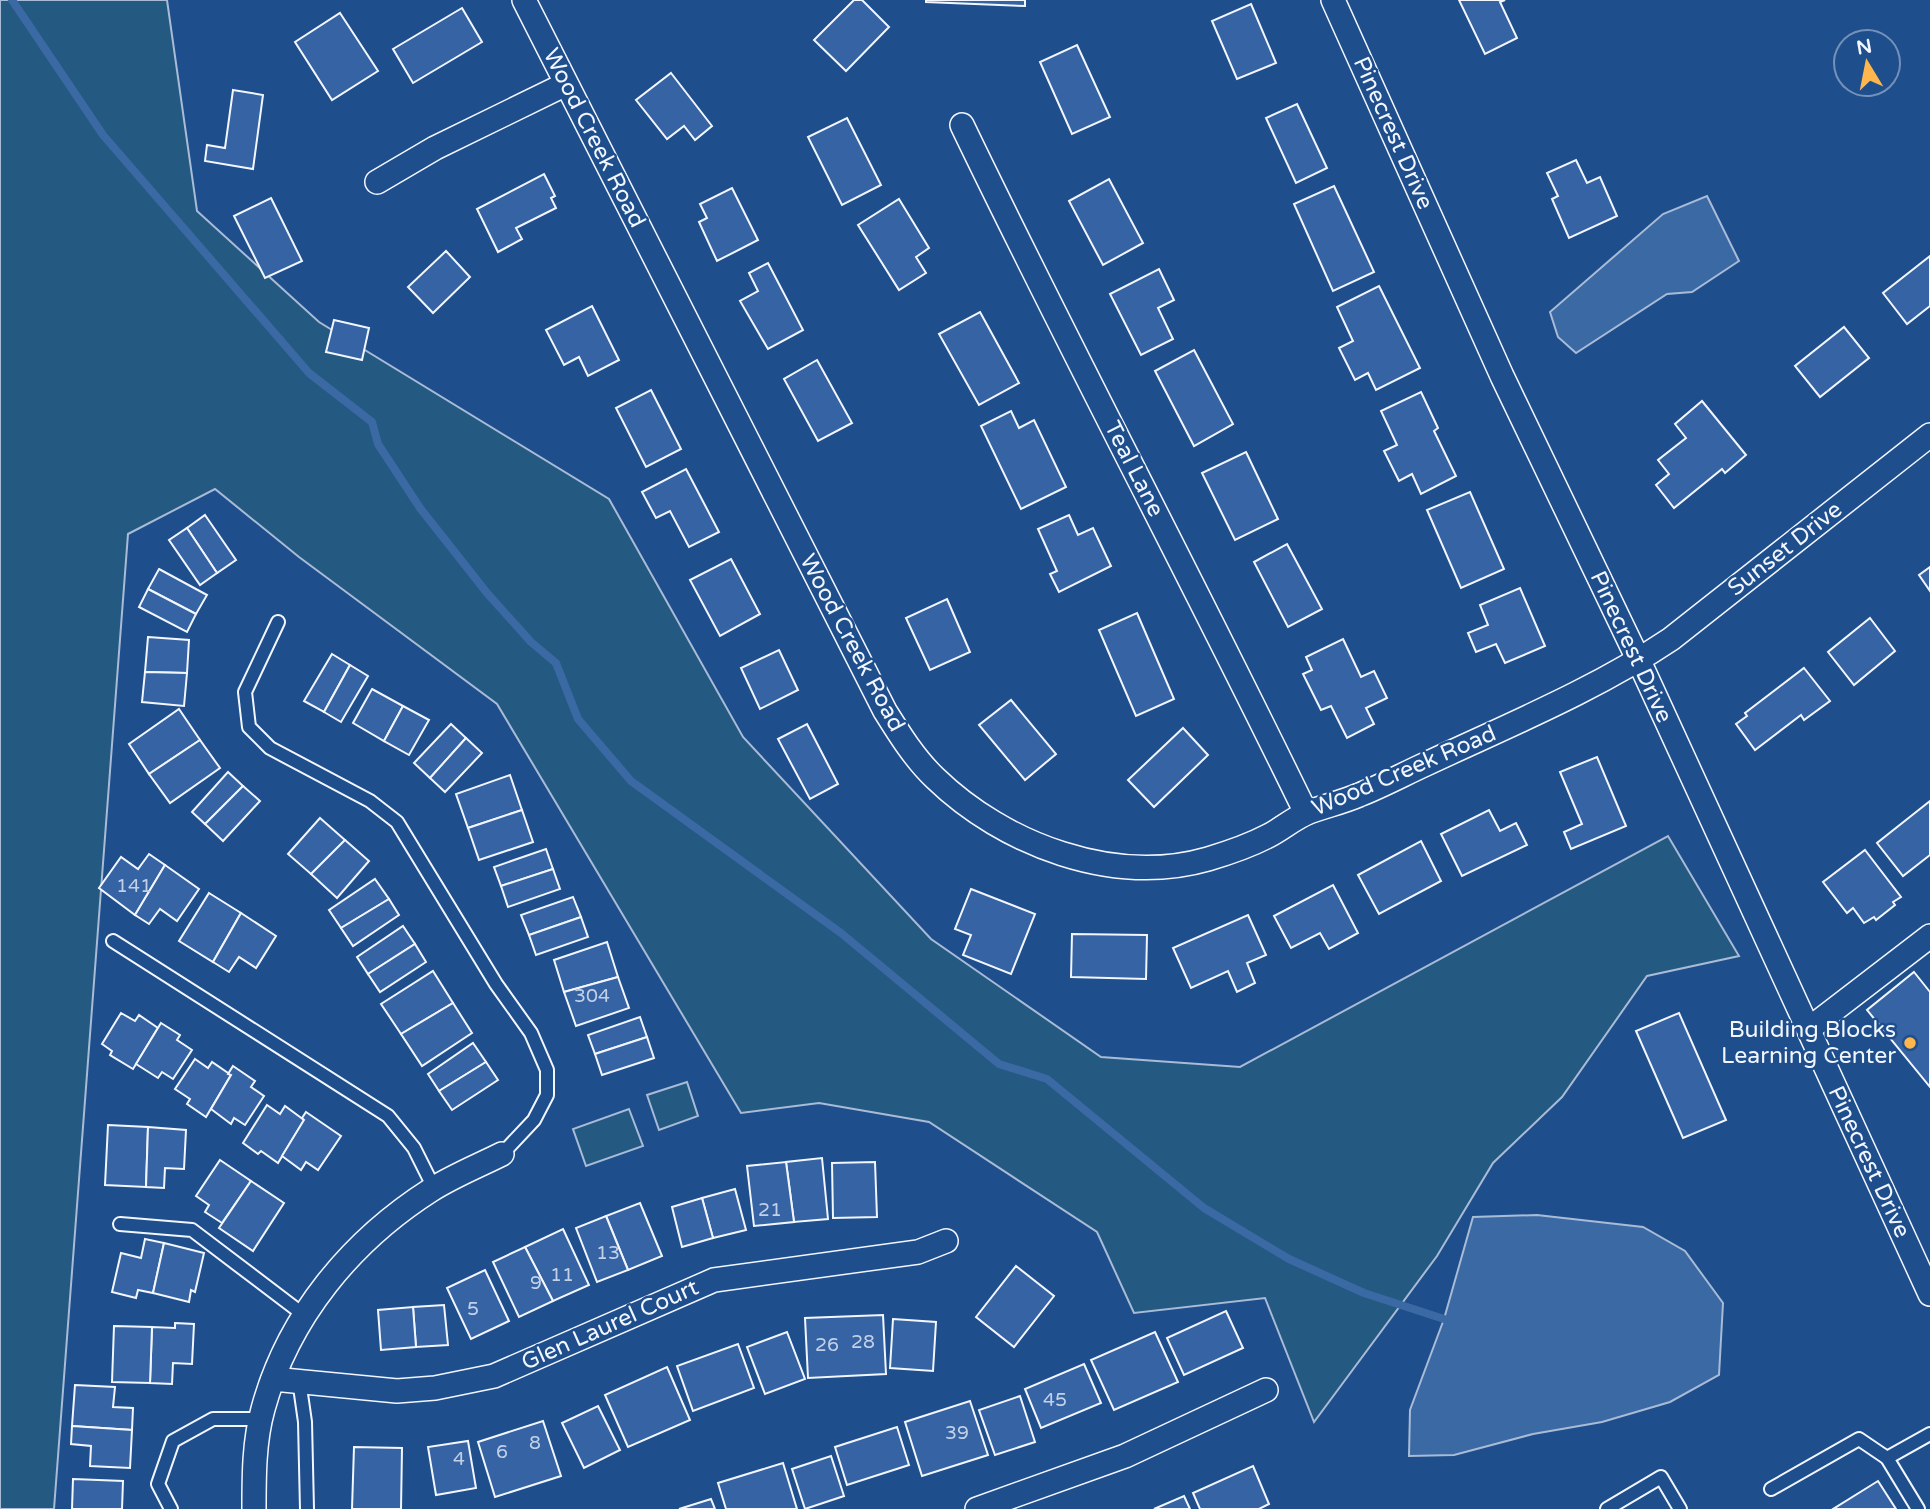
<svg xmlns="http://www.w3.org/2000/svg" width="1930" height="1509" font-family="'Varela Round',sans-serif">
<rect width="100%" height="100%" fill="#1f4e8c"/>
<g fill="#245a82" stroke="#a8bbd7" stroke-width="2">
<path d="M0,0H167L197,211L319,322L609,499L743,737L931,939L1101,1057L1240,1067L1668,836L1739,956L1647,976L1562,1097L1493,1163L1437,1256L1314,1422L1265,1298L1134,1313L1097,1232L929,1122L819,1103L741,1113L497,704L299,557L215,489L128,534L54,1509H0Z"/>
<path d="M687,1082L698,1116L659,1130L647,1095Z"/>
<path d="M629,1109L643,1146L586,1166L573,1129Z"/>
</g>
<g fill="#3b69a3" stroke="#a8bbd7" stroke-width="2">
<path d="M1707,196L1739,261L1692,292L1667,294L1576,353L1558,337L1550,312L1663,214Z"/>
<path d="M1537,1215L1643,1227L1685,1251L1723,1303L1719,1375L1670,1402L1602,1422L1533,1434L1454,1455L1409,1456L1410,1410L1444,1319L1473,1217Z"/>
</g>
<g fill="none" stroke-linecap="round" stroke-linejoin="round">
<path stroke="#3b69a3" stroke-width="8" d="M12,0L103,135L309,373L372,422L378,444L420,508L487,593L531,642L556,663L578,719L631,781L841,933L999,1064L1047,1079L1204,1208L1289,1259L1364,1293L1444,1319"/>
</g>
<g fill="#3563a3" stroke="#f2f6ff" stroke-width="2">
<path d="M854,0H862L889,27L846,71L814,40Z"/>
<path d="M926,0H1025V6L926,2Z"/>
<path d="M1459,0H1505L1500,2L1517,38L1485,54Z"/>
<path d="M1251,4L1276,63L1237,79L1212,21Z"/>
<path d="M462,8L482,42L413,83L393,49Z"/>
<path d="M340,13L378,71L332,100L295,42Z"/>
<path d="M1077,45L1110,117L1072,134L1040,62Z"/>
<path d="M671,73L712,126L695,140L684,126L667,139L636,100Z"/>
<path d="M233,90L263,95L253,169L205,161L207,145L225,148Z"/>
<path d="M1297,104L1327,168L1296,183L1266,118Z"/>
<path d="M847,118L881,185L842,205L808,137Z"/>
<path d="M1576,160L1587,183L1600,177L1617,216L1569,238L1552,199L1558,196L1547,173Z"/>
<path d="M544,174L555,196L551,198L556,208L516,228L522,239L498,252L477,209Z"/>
<path d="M1109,179L1143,243L1103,265L1069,201Z"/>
<path d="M1334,186L1374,272L1333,291L1294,204Z"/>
<path d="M732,188L758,240L717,261L699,222L707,218L700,204Z"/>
<path d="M271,198L302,261L265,278L234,216Z"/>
<path d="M899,199L929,248L916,257L926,273L899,290L858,225Z"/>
<path d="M446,251L470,277L433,313L408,287Z"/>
<path d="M1930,256V306L1907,324L1883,293Z"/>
<path d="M768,263L803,330L768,349L740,301L758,291L749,273Z"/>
<path d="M1159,269L1174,300L1158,308L1173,339L1141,355L1110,294Z"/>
<path d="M1379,286L1420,368L1376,390L1368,373L1355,380L1339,348L1353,341L1337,307Z"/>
<path d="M592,306L619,360L588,376L579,357L564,365L546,330Z"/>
<path d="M980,312L1019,383L979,405L939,334Z"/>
<path d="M334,320L369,328L362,360L326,352Z"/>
<path d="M1844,327L1869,358L1820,397L1795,366Z"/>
<path d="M1194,350L1233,424L1194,446L1155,371Z"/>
<path d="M817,360L852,423L818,441L784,379Z"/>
<path d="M651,390L681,449L646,467L616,408Z"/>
<path d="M1421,392L1438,428L1434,431L1456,476L1421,494L1412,474L1399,481L1384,451L1397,445L1381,411Z"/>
<path d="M1702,401L1746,455L1725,473L1722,469L1674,508L1656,485L1669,474L1658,460L1686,438L1675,424Z"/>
<path d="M1011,411L1019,428L1034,420L1066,487L1021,509L981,426Z"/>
<path d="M1246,452L1278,519L1235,540L1202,473Z"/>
<path d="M686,469L719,532L689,547L670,511L656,518L642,492Z"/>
<path d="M1470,492L1504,569L1461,588L1427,510Z"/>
<path d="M205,515L236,560L217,573L187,528Z"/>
<path d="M1069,515L1078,535L1093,528L1111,566L1059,592L1050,574L1057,571L1038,529Z"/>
<path d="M187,528L217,573L200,585L169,540Z"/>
<path d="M1287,544L1322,609L1288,627L1254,562Z"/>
<path d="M731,559L760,614L720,636L690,580Z"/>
<path d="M1930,567V591L1919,575Z"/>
<path d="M159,569L207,595L196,614L148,589Z"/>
<path d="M1520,588L1545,646L1505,663L1496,644L1476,652L1468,633L1488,625L1480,605Z"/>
<path d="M148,589L196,614L187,632L139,607Z"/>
<path d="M947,599L970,652L930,670L906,618Z"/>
<path d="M1137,613L1174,699L1136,716L1099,630Z"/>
<path d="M1870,618L1895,651L1854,685L1828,652Z"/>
<path d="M148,637L189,640L187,673L145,672Z"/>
<path d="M1343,639L1361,677L1374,671L1387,698L1366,708L1374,724L1347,738L1331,706L1321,710L1303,674L1312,670L1306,657Z"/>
<path d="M779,650L798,690L760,709L741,668Z"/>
<path d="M332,654L350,665L324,712L304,701Z"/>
<path d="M350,665L368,676L341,722L324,712Z"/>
<path d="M1804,668L1830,701L1804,720L1801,715L1755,750L1736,724L1747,716L1745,713Z"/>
<path d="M145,672L187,673L184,706L142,702Z"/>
<path d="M372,689L403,706L384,741L353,723Z"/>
<path d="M1011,700L1056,754L1025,780L979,725Z"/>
<path d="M403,706L429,720L409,755L384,741Z"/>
<path d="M179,709L200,740L149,774L129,744Z"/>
<path d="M451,724L466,738L430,778L414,763Z"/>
<path d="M807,724L838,784L810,799L778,739Z"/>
<path d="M1183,728L1208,755L1154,807L1128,780Z"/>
<path d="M466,738L482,753L445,792L430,778Z"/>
<path d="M200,740L220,768L170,803L149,774Z"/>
<path d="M1597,757L1626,826L1571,849L1564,832L1582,824L1560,772Z"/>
<path d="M228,772L243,786L205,824L192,812Z"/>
<path d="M510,775L522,810L468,828L456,794Z"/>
<path d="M243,786L260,801L223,841L205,824Z"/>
<path d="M1930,801V855L1903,876L1877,843Z"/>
<path d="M522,810L533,842L479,860L468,828Z"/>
<path d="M1489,810L1500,831L1516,823L1527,845L1462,876L1441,834Z"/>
<path d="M320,818L345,840L311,874L288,854Z"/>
<path d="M345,840L369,861L337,898L311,874Z"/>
<path d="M1421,841L1441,881L1379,914L1358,875Z"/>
<path d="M546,849L553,869L501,886L494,867Z"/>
<path d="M1865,850L1901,897L1893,902L1895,905L1876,920L1874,917L1864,923L1853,908L1847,913L1823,882Z"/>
<path d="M149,854L165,865L135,915L99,888L121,857L138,869Z"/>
<path d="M165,865L199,889L177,921L160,909L149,924L135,915Z"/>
<path d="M553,869L560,889L508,907L501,886Z"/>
<path d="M375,879L389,899L341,928L329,910Z"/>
<path d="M1333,885L1358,933L1329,949L1320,933L1291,948L1274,916Z"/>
<path d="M971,889L1035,914L1011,974L963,955L971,935L955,929Z"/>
<path d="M209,893L241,913L213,962L179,941Z"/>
<path d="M573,897L581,917L529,935L521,915Z"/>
<path d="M389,899L399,915L353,946L341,928Z"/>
<path d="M241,913L276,936L256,968L239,957L229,972L213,962Z"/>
<path d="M1248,915L1266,955L1247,963L1255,983L1237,992L1228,971L1191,988L1173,948Z"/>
<path d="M581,917L588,937L536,955L529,935Z"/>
<path d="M403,926L415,944L368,974L357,957Z"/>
<path d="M1072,934L1147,935L1146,979L1071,977Z"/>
<path d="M607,942L618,977L564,992L554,960Z"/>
<path d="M415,944L426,962L380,992L368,974Z"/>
<path d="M433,971L453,1003L401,1034L381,1004Z"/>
<path d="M1914,972L1930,992V1087L1867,1010Z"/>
<path d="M618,977L629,1008L576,1026L564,992Z"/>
<path d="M453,1003L472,1033L422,1066L401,1034Z"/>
<path d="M121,1013L135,1021L139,1015L158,1028L133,1069L110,1055L112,1051L102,1044Z"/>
<path d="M1679,1013L1726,1120L1683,1138L1636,1031Z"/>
<path d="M640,1017L647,1037L595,1054L588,1035Z"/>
<path d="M161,1023L180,1035L177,1040L192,1050L173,1079L162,1072L158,1078L136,1064Z"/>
<path d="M647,1037L654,1058L602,1075L595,1054Z"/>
<path d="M473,1043L486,1062L439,1091L428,1074Z"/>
<path d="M195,1059L208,1068L212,1062L231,1075L206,1117L187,1104L190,1099L175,1089Z"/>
<path d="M486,1062L498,1080L452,1110L439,1091Z"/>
<path d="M233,1066L255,1081L251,1087L264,1096L245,1125L234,1118L231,1124L211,1109L231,1075L228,1074Z"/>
<path d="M267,1105L280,1114L285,1106L304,1120L278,1163L261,1151L258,1154L243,1143Z"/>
<path d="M306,1112L341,1136L318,1170L306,1162L301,1170L282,1156L304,1120L302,1118Z"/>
<path d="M108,1125L148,1127L146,1187L105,1185Z"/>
<path d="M148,1127L186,1130L184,1169L165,1168L164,1188L146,1187Z"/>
<path d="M822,1158L828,1219L794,1222L786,1162Z"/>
<path d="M220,1160L251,1181L222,1223L205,1212L209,1205L196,1196Z"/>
<path d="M786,1162L794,1222L754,1226L747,1166Z"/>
<path d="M875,1162L877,1217L833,1218L832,1163Z"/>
<path d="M251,1181L284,1203L253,1251L219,1228Z"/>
<path d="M735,1189L746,1230L713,1238L702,1198Z"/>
<path d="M702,1198L713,1238L682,1247L672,1207Z"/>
<path d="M640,1203L662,1256L628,1270L606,1216Z"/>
<path d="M606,1216L628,1270L597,1282L576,1228Z"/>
<path d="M563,1229L589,1285L553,1301L525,1247Z"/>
<path d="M145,1239L164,1243L153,1293L138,1290L136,1298L112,1292L121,1253L141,1258Z"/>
<path d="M164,1243L204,1253L195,1292L191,1290L189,1302L153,1293Z"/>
<path d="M525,1247L553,1301L519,1317L493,1262Z"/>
<path d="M1016,1266L1054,1296L1014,1347L976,1317Z"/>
<path d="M485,1270L509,1321L471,1339L447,1288Z"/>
<path d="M444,1305L448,1345L416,1347L413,1307Z"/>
<path d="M413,1307L416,1347L381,1350L378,1310Z"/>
<path d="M1226,1311L1243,1348L1184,1375L1167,1338Z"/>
<path d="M883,1315L886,1374L808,1378L805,1318Z"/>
<path d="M893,1319L936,1322L933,1371L890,1368Z"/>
<path d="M175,1323L194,1324L192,1364L173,1363L172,1384L150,1383L152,1327L175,1328Z"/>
<path d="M114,1326L152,1327L150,1383L112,1382Z"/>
<path d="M787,1332L805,1379L765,1394L747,1347Z"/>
<path d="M1155,1332L1178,1382L1114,1410L1091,1360Z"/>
<path d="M738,1344L754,1388L693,1411L677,1366Z"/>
<path d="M1084,1364L1101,1403L1041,1428L1025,1389Z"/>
<path d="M667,1367L690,1420L628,1447L605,1395Z"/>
<path d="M75,1385L115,1387L113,1407L133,1408L132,1430L72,1426Z"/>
<path d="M1020,1396L1035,1442L995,1455L979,1410Z"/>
<path d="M970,1401L988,1455L922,1476L905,1422Z"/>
<path d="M598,1406L620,1450L584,1468L562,1423Z"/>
<path d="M543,1421L561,1476L495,1497L478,1442Z"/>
<path d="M72,1426L132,1430L130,1468L90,1466L91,1446L71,1444Z"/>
<path d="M897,1427L909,1465L847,1485L835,1447Z"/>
<path d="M468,1441L476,1488L436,1495L428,1447Z"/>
<path d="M354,1447L402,1448L401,1509H352Z"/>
<path d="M831,1456L844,1496L805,1509L792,1469Z"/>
<path d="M783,1463L797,1509H726L718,1483Z"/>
<path d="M1253,1466L1269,1504L1259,1509H1200L1193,1493Z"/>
<path d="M73,1479L123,1481L122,1509H72Z"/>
<path d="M1878,1481L1896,1509H1833Z"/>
<path d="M1184,1496L1190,1509H1154Z"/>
<path d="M711,1499L715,1509H679Z"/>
</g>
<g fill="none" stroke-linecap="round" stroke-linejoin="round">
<defs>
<g id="service">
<path d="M278,622L245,692L249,727L270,748L370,801L397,822L496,984L531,1033L547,1070V1095L534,1120L502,1154"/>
<path d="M113,941L388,1116L414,1148L434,1188"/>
<path d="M120,1224L192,1230L304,1315"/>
<path d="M299,1380L305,1422L307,1509"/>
<path d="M1771,1489L1859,1439L1887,1458"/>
<path d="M171,1509L158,1484L173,1441L213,1419H261"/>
<path d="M1607,1509L1661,1477L1680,1509"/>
<path d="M1918,1509L1887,1458L1930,1434"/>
</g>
<g id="minor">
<path d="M524,0L885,711C900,735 915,759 935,778C1004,845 1114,886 1208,859C1228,853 1249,846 1268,836C1282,829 1294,818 1309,812C1325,806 1343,802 1359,795C1382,786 1404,774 1426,764C1509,725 1595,690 1671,639L1930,435"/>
<path d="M1333,0L1502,376L1639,661L1930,1294"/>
<path d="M962,125C1073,356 1194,582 1306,813"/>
<path d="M377,182L435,148L566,84"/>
<path d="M1809,1029L1930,936"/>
<path d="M273,1379L397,1391L435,1388L494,1376L714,1280L918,1252L946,1241"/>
<path d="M254,1509C254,1476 254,1441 263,1409C288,1317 351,1241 431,1190C453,1176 478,1166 502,1154"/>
<path d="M977,1509L1125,1456L1266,1390"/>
</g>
</defs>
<use href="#service" stroke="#f2f6ff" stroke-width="16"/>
<use href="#minor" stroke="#f2f6ff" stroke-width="26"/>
<use href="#service" stroke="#1f4e8c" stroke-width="12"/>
<use href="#minor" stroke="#1f4e8c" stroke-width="23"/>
</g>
<circle fill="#ffb74d" stroke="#1f4e8c" stroke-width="2.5" cx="1910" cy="1043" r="7"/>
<g text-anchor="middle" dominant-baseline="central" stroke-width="5" stroke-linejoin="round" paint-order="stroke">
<g font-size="19" fill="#c3d1e8">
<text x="134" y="886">141</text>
<text x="592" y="996">304</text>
<text x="770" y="1210">21</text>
<text x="608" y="1253">13</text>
<text x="562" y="1275">11</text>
<text x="536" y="1283">9</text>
<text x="473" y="1309">5</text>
<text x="863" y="1342">28</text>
<text x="827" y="1345">26</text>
<text x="1055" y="1400">45</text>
<text x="957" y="1433">39</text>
<text x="535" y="1443">8</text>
<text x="502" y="1452">6</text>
<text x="459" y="1459">4</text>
</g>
<g font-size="23" fill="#f2f6ff" stroke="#1f4e8c">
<text transform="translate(1393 133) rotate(66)">Pinecrest Drive</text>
<text transform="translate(594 138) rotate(63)">Wood Creek Road</text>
<text transform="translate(1134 469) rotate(63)">Teal Lane</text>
<text transform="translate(1785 549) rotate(-38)">Sunset Drive</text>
<text transform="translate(852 643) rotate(62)">Wood Creek Road</text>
<text transform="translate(1631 647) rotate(65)">Pinecrest Drive</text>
<text transform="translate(1404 771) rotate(-23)">Wood Creek Road</text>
<text transform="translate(1869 1162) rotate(65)">Pinecrest Drive</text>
<text transform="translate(610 1325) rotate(-24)">Glen Laurel Court</text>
</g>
<g font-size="23" fill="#f2f6ff" stroke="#1f4e8c" text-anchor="end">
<text x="1896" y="1030">Building Blocks<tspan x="1896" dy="26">Learning Center</tspan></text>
</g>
</g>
<g transform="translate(1867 63) rotate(350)"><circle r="33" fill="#1f4e8c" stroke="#7391ba" stroke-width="2"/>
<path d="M0-5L12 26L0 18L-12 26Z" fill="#ffb74d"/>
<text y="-10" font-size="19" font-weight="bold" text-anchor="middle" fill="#f2f6ff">N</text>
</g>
</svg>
